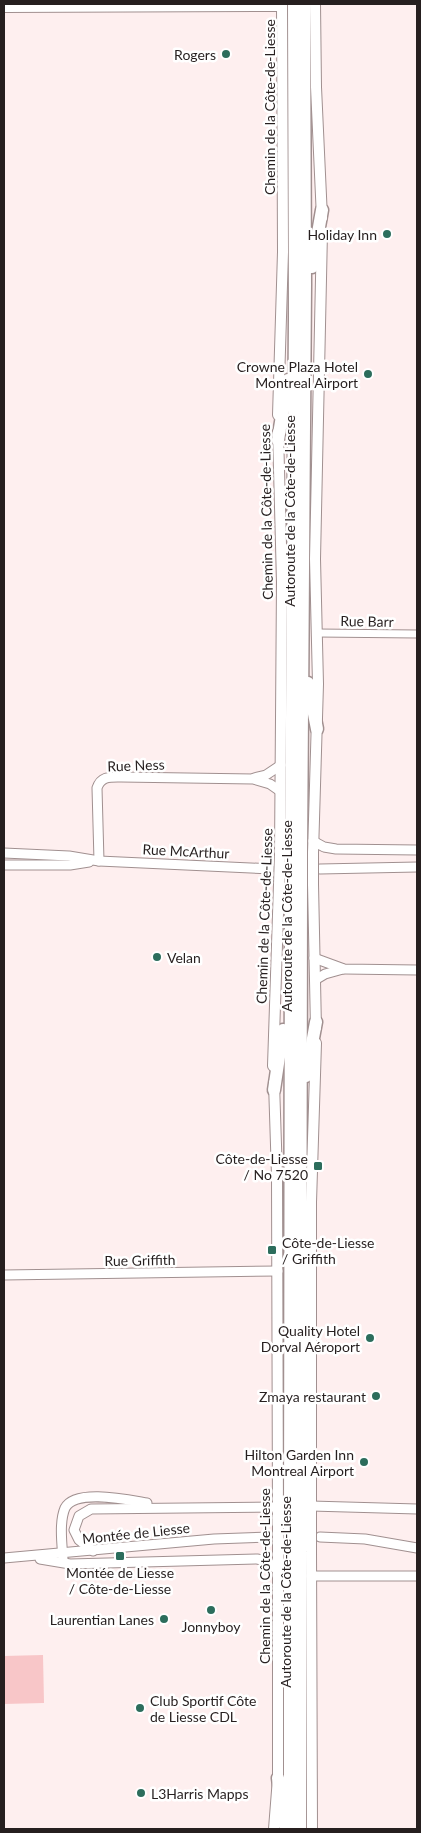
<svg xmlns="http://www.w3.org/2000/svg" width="421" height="1833" font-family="Lato,sans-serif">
<rect width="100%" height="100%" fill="#feefef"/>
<path fill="#f8c6c8" d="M43,1655L44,1703L4,1704V1656Z"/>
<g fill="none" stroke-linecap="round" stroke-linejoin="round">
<defs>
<path id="minor" d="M317,633L417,634"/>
<g id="tertiary">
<path d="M254,778L266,775L281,765"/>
<path d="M313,841L324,847L336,849L417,850"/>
<path d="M4,853L69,856L99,861L273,869"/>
<path d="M99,861L97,788C101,776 110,777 121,777L253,779L270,784L280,791"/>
<path d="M4,865H70L89,862"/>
<path d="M320,869L417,867"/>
<path d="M314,958L344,969L417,970"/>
<path d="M315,980L325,974L343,969"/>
<path d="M4,1275L278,1271"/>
<path d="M311,1506L417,1509"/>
<path d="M320,1537L365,1539L417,1548"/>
<path d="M93,1551L79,1540L74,1530L79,1516L91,1509L278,1507"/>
<path d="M4,1558L214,1539L271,1537"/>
<path d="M40,1559L70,1564L257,1559L267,1561L278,1571"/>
<path d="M63,1559C62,1544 59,1522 65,1508C75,1488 129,1500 147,1503"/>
<path d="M311,1576H417"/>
</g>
<g id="secondary">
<path d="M315,4L316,87L322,218"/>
<path d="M4,7L282,6"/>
<path d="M278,415L283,252L282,4"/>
<path d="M278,432L282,582L280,853"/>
<path d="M313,853L318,684L315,559L322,232"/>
<path d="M313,884L316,1028"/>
<path d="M273,1066L279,884"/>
<path d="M274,1083L277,1176L278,1519"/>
<path d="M311,1519V1202L316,1043"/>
<path d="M311,1551L312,1829"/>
<path d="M274,1829L278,1778V1552"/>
</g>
<g id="motorway">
<path d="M312,267L322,210"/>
<path d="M278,440L288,380"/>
<path d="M308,683L317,729"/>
<path d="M291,853L295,318L294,4"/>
<path d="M301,853L305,284L304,4"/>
<path d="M306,1076L316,1022"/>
<path d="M274,1090L283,1030"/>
<path d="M290,1519L291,884"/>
<path d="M300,1519L301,884"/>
<path d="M278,1778L284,1824"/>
<path d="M290,1829V1552"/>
<path d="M300,1829V1552"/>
</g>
</defs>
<use href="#minor" stroke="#a19090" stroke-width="9"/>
<use href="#tertiary" stroke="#a19090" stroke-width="11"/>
<use href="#secondary" stroke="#a19090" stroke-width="12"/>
<use href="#motorway" stroke="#a19090" stroke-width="15"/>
<use href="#minor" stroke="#fff" stroke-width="7"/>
<use href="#tertiary" stroke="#fff" stroke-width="9"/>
<use href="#secondary" stroke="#fff" stroke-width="10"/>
<use href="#motorway" stroke="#fff" stroke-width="12"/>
<defs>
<g id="secondary-bridge">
<path d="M279,884L280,853"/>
<path d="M313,884V853"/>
<path d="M311,1551V1519"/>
<path d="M278,1552V1519"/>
</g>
<g id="motorway-bridge">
<path d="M291,884V853"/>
<path d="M301,884V853"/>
<path d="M300,1519V1552"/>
<path d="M290,1552V1519"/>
</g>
</defs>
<use href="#secondary-bridge" stroke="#a19090" stroke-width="12" stroke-linecap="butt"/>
<use href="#motorway-bridge" stroke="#a19090" stroke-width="15" stroke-linecap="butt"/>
<use href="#secondary-bridge" stroke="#fff" stroke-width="10"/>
<use href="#motorway-bridge" stroke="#fff" stroke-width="12"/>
</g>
<g fill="#2c6d5c" stroke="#fff" stroke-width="2">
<circle cx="226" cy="54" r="5"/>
<circle cx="387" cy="234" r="5"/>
<circle cx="368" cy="374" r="5"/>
<circle cx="157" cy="957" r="5"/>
<rect x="313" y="1161" width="10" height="10" rx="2.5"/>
<rect x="267" y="1245" width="10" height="10" rx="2.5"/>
<circle cx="370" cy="1338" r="5"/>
<circle cx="376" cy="1396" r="5"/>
<circle cx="364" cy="1462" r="5"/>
<rect x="115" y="1551" width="10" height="10" rx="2.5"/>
<circle cx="211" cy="1610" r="5"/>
<circle cx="164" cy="1619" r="5"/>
<circle cx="140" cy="1708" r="5"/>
<circle cx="141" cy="1793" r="5"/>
</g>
<g text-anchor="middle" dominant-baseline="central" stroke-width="5" stroke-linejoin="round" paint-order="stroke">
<g font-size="14" fill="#261f1f" stroke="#fff" text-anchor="end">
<text x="216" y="54">Rogers</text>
<text x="377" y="234">Holiday Inn</text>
<text x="358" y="366">Crowne Plaza Hotel<tspan x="358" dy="16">Montreal Airport</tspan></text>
<text x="167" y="957" text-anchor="start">Velan</text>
<text x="308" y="1158">Côte-de-Liesse<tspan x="308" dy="16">/ No 7520</tspan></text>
<text x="282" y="1242" text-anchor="start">Côte-de-Liesse<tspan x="282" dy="16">/ Griffith</tspan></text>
<text x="360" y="1330">Quality Hotel<tspan x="360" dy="16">Dorval Aéroport</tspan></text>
<text x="366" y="1396">Zmaya restaurant</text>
<text x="354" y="1454">Hilton Garden Inn<tspan x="354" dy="16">Montreal Airport</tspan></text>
<text x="120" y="1572" text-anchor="middle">Montée de Liesse<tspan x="120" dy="16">/ Côte-de-Liesse</tspan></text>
<text x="154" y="1619">Laurentian Lanes</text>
<text x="211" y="1626" text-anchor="middle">Jonnyboy</text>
<text x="150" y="1700" text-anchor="start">Club Sportif Côte<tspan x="150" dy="16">de Liesse CDL</tspan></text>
<text x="151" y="1793" text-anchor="start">L3Harris Mapps</text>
</g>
<g font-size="14" fill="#261f1f" stroke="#fff">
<text transform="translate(269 107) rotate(-90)">Chemin de la Côte-de-Liesse</text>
<text transform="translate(289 511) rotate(-90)">Autoroute de la Côte-de-Liesse</text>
<text transform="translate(266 512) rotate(-91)">Chemin de la Côte-de-Liesse</text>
<text transform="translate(367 621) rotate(1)">Rue Barr</text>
<text transform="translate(136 765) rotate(-2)">Rue Ness</text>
<text transform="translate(186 851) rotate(3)">Rue McArthur</text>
<text transform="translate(264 916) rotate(-88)">Chemin de la Côte-de-Liesse</text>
<text transform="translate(286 916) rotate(-90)">Autoroute de la Côte-de-Liesse</text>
<text transform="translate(140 1260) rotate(-1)">Rue Griffith</text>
<text transform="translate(136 1533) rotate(-6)">Montée de Liesse</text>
<text transform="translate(264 1576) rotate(-90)">Chemin de la Côte-de-Liesse</text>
<text transform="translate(285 1592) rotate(-90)">Autoroute de la Côte-de-Liesse</text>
</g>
</g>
<rect width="421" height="1833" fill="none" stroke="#261f1f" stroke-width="10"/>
</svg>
